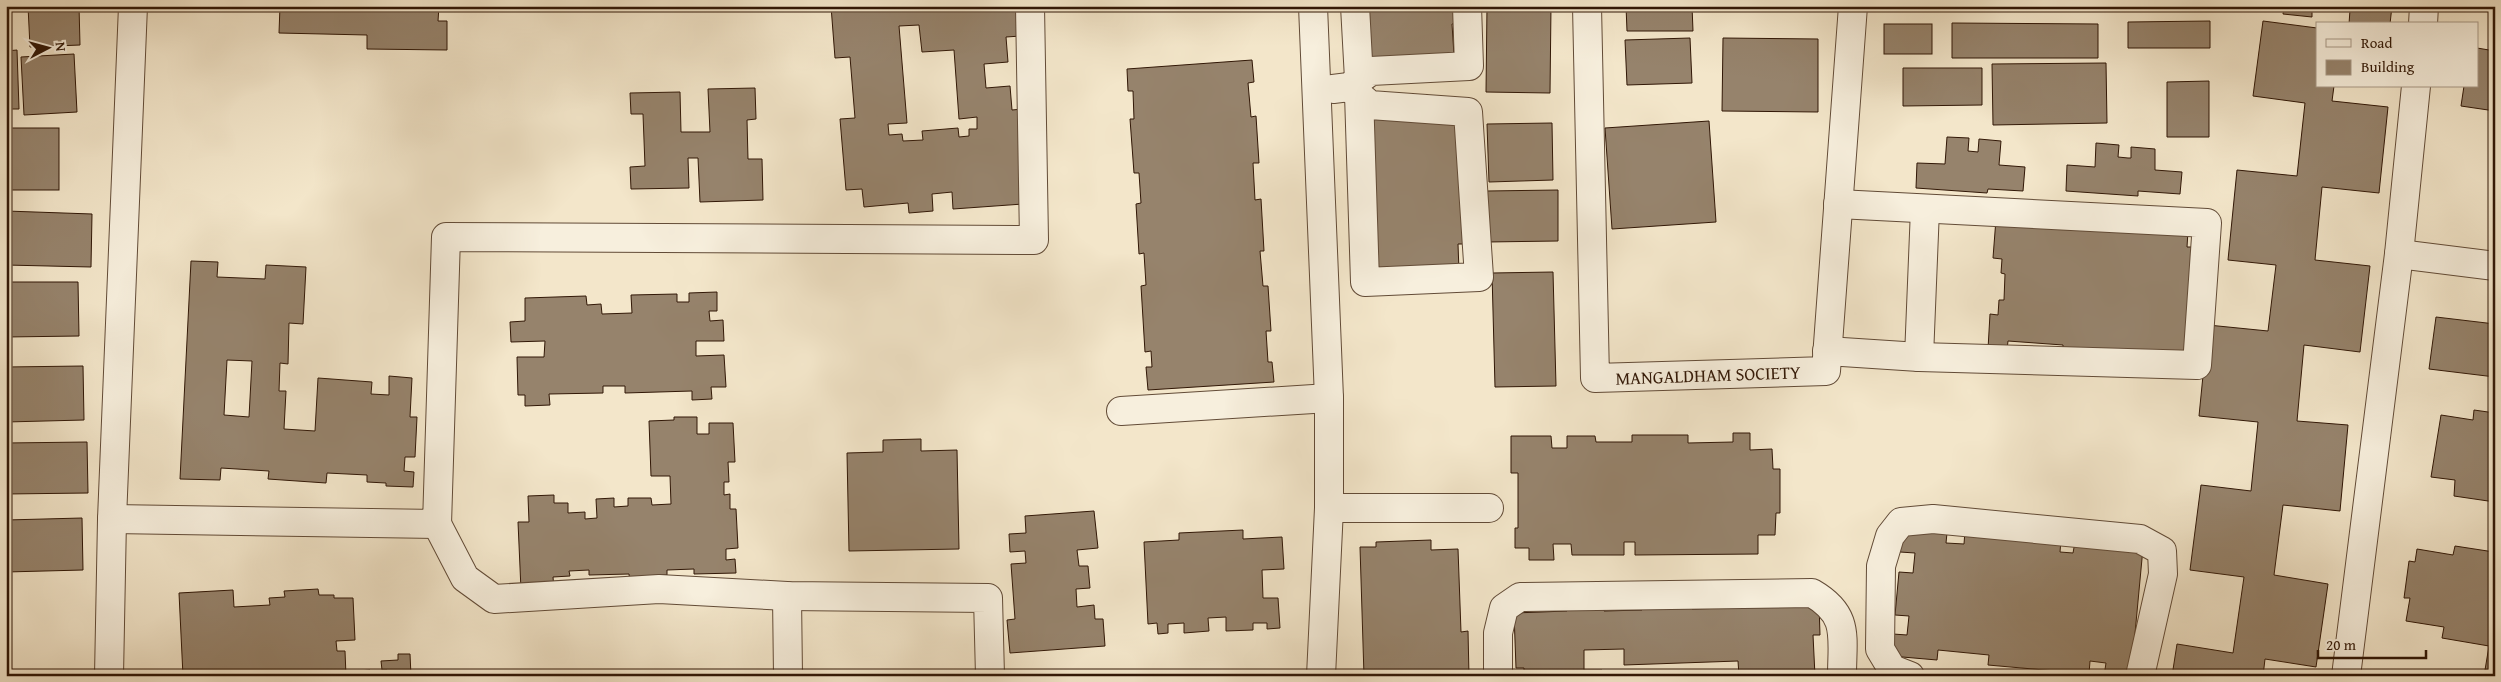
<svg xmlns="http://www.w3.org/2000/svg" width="2501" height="682" font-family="'Gentium Book Plus',serif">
<rect width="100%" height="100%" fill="#f3e6ca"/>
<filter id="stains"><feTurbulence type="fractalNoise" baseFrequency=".004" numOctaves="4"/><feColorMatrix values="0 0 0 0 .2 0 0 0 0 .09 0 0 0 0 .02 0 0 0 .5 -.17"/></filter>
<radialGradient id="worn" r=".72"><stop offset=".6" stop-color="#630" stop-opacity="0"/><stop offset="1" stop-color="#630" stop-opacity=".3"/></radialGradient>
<g fill="#96836c" stroke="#311706" fill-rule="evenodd">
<path d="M28,6H79L80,45L30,47Z"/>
<path d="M280,6H439L438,21H447V50L367,49V35L279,33Z"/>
<path d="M831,6H1019L1021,36L1006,37L1008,62L984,64L986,88L1010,86L1012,110L1023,109V204L953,209L952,192L932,194L933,211L909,213L908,203L864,207L862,189L846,190L840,119L855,118L850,57L835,58ZM919,25L922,52L954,50L959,119L977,117V129H969V136L959,137L958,128L922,131L923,140L903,141L902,134L889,135L888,124L907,123L899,26Z"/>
<path d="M1359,6H1464L1465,23L1452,24L1454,55L1370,59Z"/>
<path d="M1487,6H1551L1550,93L1486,92Z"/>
<path d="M1626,6H1692L1693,31H1627Z"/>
<path d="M2284,6H2392L2390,24H2349L2350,10L2327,7L2326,11L2312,10V17L2283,14Z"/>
<path d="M2210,21V48H2128V22Z"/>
<path d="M2263,21L2317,28V86H2334L2332,101L2388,107L2379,193L2322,187L2315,260L2370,266L2360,352L2304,345L2297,421L2348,425L2340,511L2283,505L2274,575L2328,584L2316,667L2265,659L2263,676H2172L2177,644L2233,653L2244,577L2190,570L2201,485L2251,491L2258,422L2199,416L2208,325L2268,331L2276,265L2228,260L2237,170L2297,176L2305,103L2253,96Z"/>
<path d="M1952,23L2098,24V58H1952Z"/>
<rect x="1884" y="24" width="48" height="30"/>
<path d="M1690,38L1692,83L1627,85L1625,40Z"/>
<path d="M1723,38L1818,39V112L1722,111Z"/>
<path d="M2477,48L2495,51V111L2461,106L2464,86H2477Z"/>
<path d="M17,50L19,109H6V51Z"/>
<path d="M74,54L77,112L24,115L21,57Z"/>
<path d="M1252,60L1254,82L1248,83L1251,117L1256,116L1259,163H1253L1255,200L1261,199L1264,251H1260L1263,286H1268L1271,331H1266L1268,362H1272L1274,382L1148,390L1146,367H1152L1151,351L1145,352L1141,286L1146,285L1144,253L1139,254L1136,204L1141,203L1139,173H1134L1130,119H1134L1133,91H1128L1127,69Z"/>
<path d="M2106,63L2107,123L1993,125L1992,64Z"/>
<path d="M1903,68H1982V105L1903,106Z"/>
<path d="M2209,81V137H2167V82Z"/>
<path d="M755,88L756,119L747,120L748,159H762L763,200L700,202L698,158H688L689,188L631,189L630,167L645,166L643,114H631L630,93L680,92L681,132H710L708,89Z"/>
<path d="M1456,114L1471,244H1458L1459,271L1372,275L1368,117Z"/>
<path d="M1709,121L1716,222L1612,229L1605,128Z"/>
<path d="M1552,123L1553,180L1489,182L1487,124Z"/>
<rect x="6" y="128" width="53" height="62"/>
<path d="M1947,137L1969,138L1968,151L1978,152L1979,139L2001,141L1999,165L2025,167L2023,191L1988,189L1987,193L1916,188L1917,163L1945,164Z"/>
<path d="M2096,143L2119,145L2118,157L2128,158H2131V147L2155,149V170L2182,172L2180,194L2138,191V196L2066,191L2067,165L2095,167Z"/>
<path d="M1558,190V241L1487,242V191Z"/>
<path d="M6,211L92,214L91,267L6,265Z"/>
<path d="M1996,219L2188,231L2187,247H2192L2186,354L2063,353V345L2008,341L2007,350L1988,349L1990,314L1998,315L1999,300H2004L2005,274L2001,273L2002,259L1993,258Z"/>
<path d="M191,261L218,262L217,277L265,279L266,265L306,267L303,324L289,323L288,364L280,363L279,391H286L284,429L315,431L318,378L372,382L371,394L389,395V376L412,378L410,417H417L415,457H405L404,471L414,472L413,487L386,486V483L367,482V475L327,473L326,483L268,479L269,471L221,468L220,480L180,479ZM227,360L252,361L249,417L224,415Z"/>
<path d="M1553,272L1556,386L1495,387L1492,273Z"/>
<path d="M6,282H78L79,336L6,337Z"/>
<path d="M717,292V311H709L710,321L723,320L724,341H696V356L724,355L726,387H711L712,399L692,400V391L625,393V386H603V393L549,394L550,405L525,406V395H518L517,357H544L545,341L511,342L510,322L525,321V298L586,296L587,305L601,304L602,314L632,313L631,295L677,294V302H689V293Z"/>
<path d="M2436,317L2495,324V377L2429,369Z"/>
<path d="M83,366L84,420L6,422V367Z"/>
<path d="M2474,410L2495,413V502L2454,496L2455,480L2431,477L2441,415L2473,420Z"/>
<path d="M674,417H697V434H709V423H733L735,462H728L729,482H724V495L730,494V509H736L738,548L726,549V560L735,559L736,573L694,574V569L667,570V575L650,576L630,583L629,574L589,575V570L569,571L570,576L553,577L554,589L521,590L518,522H529L528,496L554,495V503H568V513L585,512V519L597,518L596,499L614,498V507L628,506V498H651L652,505L671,504L670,476H651L649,421L674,420Z"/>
<path d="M1733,433H1750V450L1772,449L1773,469H1780V513H1776L1775,535H1758V554L1635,555V542H1624V555H1572L1571,544H1553L1554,560H1529V548H1515V528H1518V473H1511V436H1551L1552,448H1567V436H1595L1596,442H1632V435H1688V443L1733,442Z"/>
<path d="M921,439V451L957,450L959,549L849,551L847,453L883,452V440Z"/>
<path d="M87,442L88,493L6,494V443Z"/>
<path d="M1094,511L1098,548L1077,550L1079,566H1088L1090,588L1076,589L1077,607L1094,605L1095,619H1103L1105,646L1010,653L1007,620L1015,619L1011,564L1026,563L1025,551L1010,552L1009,534L1026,533L1025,516Z"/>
<path d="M82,518L83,570L6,572V520Z"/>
<path d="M1243,530V539L1282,537L1284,569L1262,570L1263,598H1278L1280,628L1267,629V623H1253V630L1226,631V617L1208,618L1209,631L1184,633V623L1168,624V633L1158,634L1157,623L1148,624L1144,542L1179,540V533Z"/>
<path d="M1903,530L1947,533L1946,543L1964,544L1965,531L2061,540L2060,552L2073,553L2075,542L2143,548L2131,676H2104L2106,663L2090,661L2089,674L1988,665L1989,655L1938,650L1937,660L1891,656L1893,634L1907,635L1909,616L1895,615L1899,572L1913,573L1915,553L1900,552Z"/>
<path d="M1431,540V550L1458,549L1461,632L1468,631L1469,676H1364L1360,547H1376V542Z"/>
<path d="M2455,546L2494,552L2495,676H2484L2489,646L2442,638L2444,627L2406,621L2410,598H2404L2409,561L2415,562L2417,549L2453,555Z"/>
<path d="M318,589L319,595H334V598H353L355,640L336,641L337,651H345L346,676H183L179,593L233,590L234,607L270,605L269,598L285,597L284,591Z"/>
<path d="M1691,598L1692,609L1729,608V599L1819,603L1820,635H1813L1815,676H1739L1738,661L1624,665V649L1584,650V670H1602V676H1524V668H1516L1514,613L1567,611V604L1604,603V611L1642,610L1641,600Z"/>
<path d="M398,654H410L411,676H387V670H382L381,661L398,660Z"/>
<path d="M370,670V676H358V671Z"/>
</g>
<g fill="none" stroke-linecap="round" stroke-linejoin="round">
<defs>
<g id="street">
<path d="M1313,6L1329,398V508L1321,676"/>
<path d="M1355,6L1359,79"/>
<path d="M1587,6L1595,378L1826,371L1853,6"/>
<path d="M2423,24L2424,6"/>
<path d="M1349,87L1370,105L1468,112L1479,277L1365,282L1359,94"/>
<path d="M1333,89L1349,87L1371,71L1469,66L1467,6"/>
<path d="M2399,254L2495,266"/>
<path d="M1827,351L1919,357L2197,365L2207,223L1838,204"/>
<path d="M1919,357L1925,209"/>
<path d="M1121,411L1329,398"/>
<path d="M1329,508H1489"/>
<path d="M112,519L437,524L446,237L1034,240L1030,6"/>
<path d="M437,524L465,578L494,599L659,589L787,596L988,598L990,676"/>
<path d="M787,596L788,676"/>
<path d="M109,676L112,519L133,6"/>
<path d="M1498,676V633L1504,608L1520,597L1812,593C1850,615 1842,637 1842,676"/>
<path d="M1910,676L1892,669L1880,649L1881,566L1890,536L1901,522L1933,519L2140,539L2162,551L2163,574L2140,676"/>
<path d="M2346,676L2399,254L2416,86"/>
</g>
</defs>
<use href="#street" stroke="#624b37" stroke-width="30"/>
<use href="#street" stroke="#f7efdd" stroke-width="28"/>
</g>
<g text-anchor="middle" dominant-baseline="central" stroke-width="4.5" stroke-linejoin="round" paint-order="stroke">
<g font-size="18" fill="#311706" stroke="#f7efdd">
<text transform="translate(1708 375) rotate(-2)">MANGALDHAM SOCIETY</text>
</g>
</g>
<rect width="2501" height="682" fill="none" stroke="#f3e6ca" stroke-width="25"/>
<rect x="8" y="8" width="2486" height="667" fill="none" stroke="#311706" stroke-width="2.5"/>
<rect x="12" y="12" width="2476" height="657" fill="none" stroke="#311706"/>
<rect x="2316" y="22" width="162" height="65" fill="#f7efdd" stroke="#a89987"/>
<rect x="2326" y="39" width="25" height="8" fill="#f7efdd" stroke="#a89987"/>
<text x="2361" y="48" font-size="15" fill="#311706">Road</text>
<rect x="2326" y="60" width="25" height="15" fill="#96836c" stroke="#a89987"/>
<text x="2361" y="72" font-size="15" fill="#311706">Building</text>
<g transform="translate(48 48) rotate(84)" stroke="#f7efdd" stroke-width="4" paint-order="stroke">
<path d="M0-4L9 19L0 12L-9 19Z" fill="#311706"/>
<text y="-8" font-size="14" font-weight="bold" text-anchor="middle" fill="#311706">N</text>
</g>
<path d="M2318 650v8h108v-8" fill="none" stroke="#311706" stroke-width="2.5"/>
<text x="2326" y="650" font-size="15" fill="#311706" stroke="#f7efdd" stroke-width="4" paint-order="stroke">20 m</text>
<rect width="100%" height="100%" filter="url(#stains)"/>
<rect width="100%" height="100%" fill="url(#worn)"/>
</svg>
